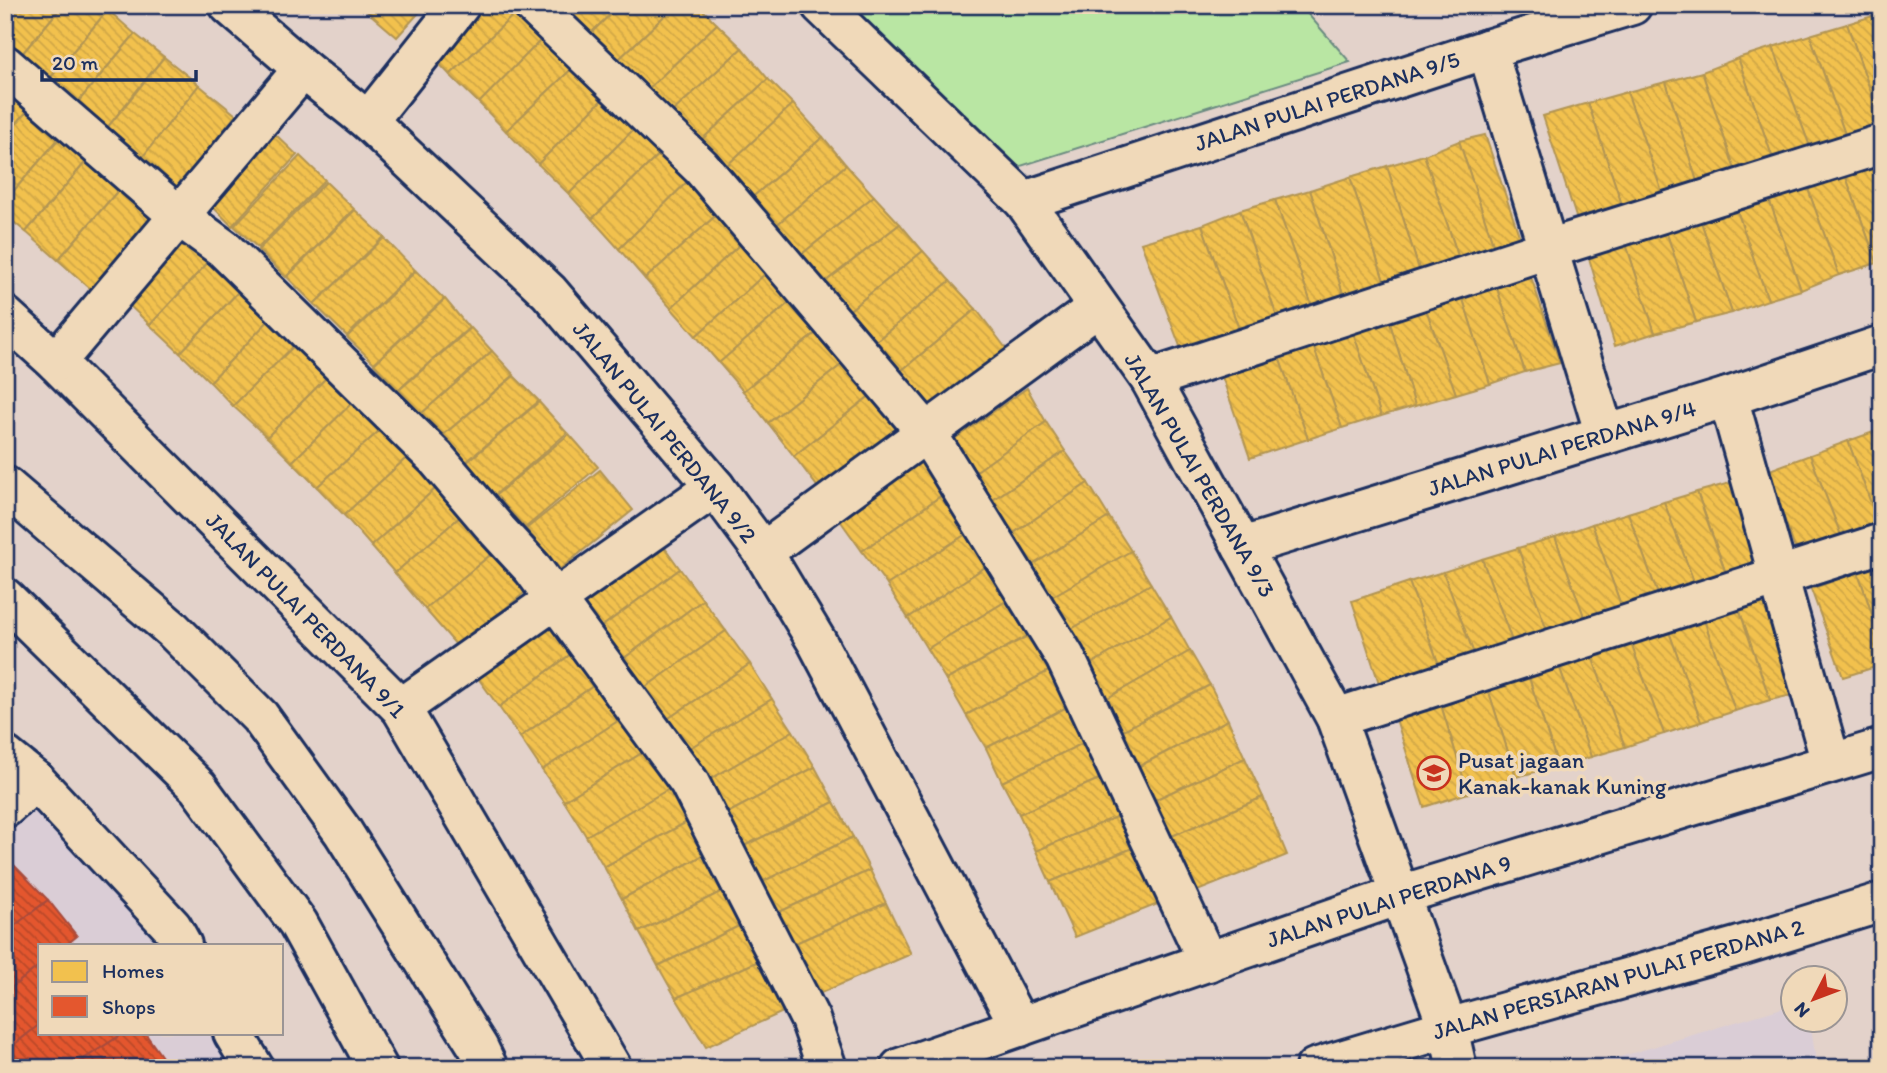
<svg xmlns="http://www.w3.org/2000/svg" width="1887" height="1073" font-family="Itim,sans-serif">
<defs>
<pattern id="homes-back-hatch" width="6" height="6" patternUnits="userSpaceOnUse" patternTransform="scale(1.75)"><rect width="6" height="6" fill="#f2c14e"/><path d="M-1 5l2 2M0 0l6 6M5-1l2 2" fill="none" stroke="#cfa646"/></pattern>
<pattern id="shops-back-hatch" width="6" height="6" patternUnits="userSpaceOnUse" patternTransform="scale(1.75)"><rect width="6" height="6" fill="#e4572e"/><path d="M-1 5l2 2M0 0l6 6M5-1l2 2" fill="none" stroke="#b8482a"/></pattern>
</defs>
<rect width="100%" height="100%" fill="#e3d2ca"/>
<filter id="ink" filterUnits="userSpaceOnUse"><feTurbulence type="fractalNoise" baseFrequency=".0143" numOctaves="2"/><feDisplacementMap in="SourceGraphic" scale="14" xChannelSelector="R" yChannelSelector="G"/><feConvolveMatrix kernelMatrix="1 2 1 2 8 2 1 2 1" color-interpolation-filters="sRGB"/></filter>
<g filter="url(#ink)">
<g fill="#dacdd6">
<path d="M5,734L48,771L191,923L204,945H40V1033H254L274,1068H5Z"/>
<path d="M1792,1005V1020L1810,1021L1817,1068H1583Z"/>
</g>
<path fill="#b9e6a3" stroke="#6a8a80" stroke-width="2" d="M848,5H1300L1350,62L1008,170Z"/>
<g fill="url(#homes-back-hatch)" stroke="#b29553" stroke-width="2">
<path d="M12,5H63L17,60L5,50V14Z"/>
<path d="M63,5H102L108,10L46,83L17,60Z"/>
<path d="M363,5H426L397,37L362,7Z"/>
<path d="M474,5L522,7L450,75L429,53Z"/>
<path d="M566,5H620L589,35L563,9Z"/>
<path d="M620,5H676L617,61L589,35Z"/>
<path d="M676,5H698L717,24L646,91L617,61Z"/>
<path d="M522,7L549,32L479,103L450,75Z"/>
<path d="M108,10L135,34L73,108L46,83Z"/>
<path d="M1882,13V124L1847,24Z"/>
<path d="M717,24L742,48L669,115L646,91Z"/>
<path d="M1847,24L1882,124V133L1848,143L1810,35Z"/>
<path d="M549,32L580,61L506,131L479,103Z"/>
<path d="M135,34L164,57L103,133L73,108Z"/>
<path d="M1810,35L1848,143L1813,155L1773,47Z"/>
<path d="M1773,47L1813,155L1775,165L1738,58Z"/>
<path d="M742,48L768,79L697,144L669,115Z"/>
<path d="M164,57L199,85L138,163L103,133Z"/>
<path d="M1738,58L1775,165L1737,176L1702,72Z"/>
<path d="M580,61L612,90L538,164L506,131Z"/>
<path d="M1702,72L1737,176L1699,188L1666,82Z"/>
<path d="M768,79L793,104L722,170L697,144Z"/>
<path d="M1666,82L1699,188L1664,198L1627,92Z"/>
<path d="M199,85L236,115L173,193L138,163Z"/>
<path d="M5,88L29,109L5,137Z"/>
<path d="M612,90L642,121L569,194L538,164Z"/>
<path d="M1627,92L1664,198L1624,211L1588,103Z"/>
<path d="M1588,103L1624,211L1579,226L1543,116Z"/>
<path d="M793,104L823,137L748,201L722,170Z"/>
<path d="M29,109L62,135L5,201V137Z"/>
<path d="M642,121L667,147L592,219L569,194Z"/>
<path d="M272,131L297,155L232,226L206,200Z"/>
<path d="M62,135L90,157L26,232L5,215V201Z"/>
<path d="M1485,135L1521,241L1495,250L1459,141Z"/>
<path d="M823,137L846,165L772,229L748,201Z"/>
<path d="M1459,141L1495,250L1460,262L1424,155Z"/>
<path d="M667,147L692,177L619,249L592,219Z"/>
<path d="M1424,155L1460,262L1421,276L1387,166Z"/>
<path d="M300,156L325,180L258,248L234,226Z"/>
<path d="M90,157L122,186L58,260L26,232Z"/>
<path d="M1879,157L1882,166V261L1877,263L1843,169Z"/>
<path d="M846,165L874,196L797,258L772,229Z"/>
<path d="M1387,166L1421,276L1386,287L1350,177Z"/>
<path d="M1843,169L1877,263L1839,275L1805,181Z"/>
<path d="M692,177L722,210L645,279L619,249Z"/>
<path d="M1350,177L1386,287L1345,300L1310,190Z"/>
<path d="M1805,181L1839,275L1801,290L1766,191Z"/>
<path d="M326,182L354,209L286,277L258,250Z"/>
<path d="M122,186L155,215L92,290L58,260Z"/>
<path d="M1310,190L1345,300L1313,309L1275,200Z"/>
<path d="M1766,191L1801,290L1768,300L1734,202Z"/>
<path d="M874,196L900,224L820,286L797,258Z"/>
<path d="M1275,200L1313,309L1279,323L1240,210Z"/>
<path d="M1734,202L1768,300L1732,313L1698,213Z"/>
<path d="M355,210L384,237L314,304L287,277Z"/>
<path d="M722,210L748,237L671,308L645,279Z"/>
<path d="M1240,210L1279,323L1241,335L1202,225Z"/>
<path d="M1698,213L1732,313L1696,322L1663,222Z"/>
<path d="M1663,222L1696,322L1655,333L1623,235Z"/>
<path d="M900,224L923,251L845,314L820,286Z"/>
<path d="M1202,225L1241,335L1183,354L1141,243Z"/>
<path d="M1623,235L1655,333L1615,346L1586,248Z"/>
<path d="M185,236L213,257L150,325L126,302Z"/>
<path d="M748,237L774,266L696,336L671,308Z"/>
<path d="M384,238L415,270L347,336L314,304Z"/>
<path d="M923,251L950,281L870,346L845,314Z"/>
<path d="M213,257L245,285L180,353L150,325Z"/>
<path d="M1527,265L1560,363L1525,372L1493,277Z"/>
<path d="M774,266L799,294L719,363L696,336Z"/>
<path d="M416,271L444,299L374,363L347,337Z"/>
<path d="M1493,277L1525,372L1490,384L1459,287Z"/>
<path d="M950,281L976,309L895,376L870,346Z"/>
<path d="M245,285L275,314L210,382L180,353Z"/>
<path d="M1459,287L1490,384L1456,394L1422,298Z"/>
<path d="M799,294L825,326L743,391L719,363Z"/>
<path d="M1422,298L1456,394L1415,406L1386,310Z"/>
<path d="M445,299L469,328L398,390L374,364Z"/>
<path d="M976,309L1011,355L927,419L895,376Z"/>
<path d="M1386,310L1415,406L1381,416L1349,320Z"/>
<path d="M275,314L301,339L233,406L210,382Z"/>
<path d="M1349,320L1381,416L1342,428L1309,334Z"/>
<path d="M825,326L850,358L768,423L743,391Z"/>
<path d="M471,328L492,351L421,414L399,390Z"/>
<path d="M1309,334L1342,428L1308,439L1275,346Z"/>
<path d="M301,339L334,370L267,437L233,406Z"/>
<path d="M1275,346L1308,439L1250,458L1218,365Z"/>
<path d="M492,351L514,375L443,435L421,414Z"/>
<path d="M850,358L876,391L794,456L768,423Z"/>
<path d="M334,370L360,395L292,462L267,437Z"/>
<path d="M514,376L539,401L466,462L442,436Z"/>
<path d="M1027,388L1046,422L964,480L943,447Z"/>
<path d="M876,391L908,430L823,494L794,456Z"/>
<path d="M360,395L388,423L317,487L292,462Z"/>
<path d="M539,402L567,433L495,495L466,463Z"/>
<path d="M1046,422L1065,451L981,508L964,480Z"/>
<path d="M388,423L414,451L344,515L317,487Z"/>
<path d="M1882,429V533L1848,441Z"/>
<path d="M569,434L598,467L525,528L496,495Z"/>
<path d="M1848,441L1882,533L1845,546L1810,455Z"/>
<path d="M414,451L443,482L371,546L344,515Z"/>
<path d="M1065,451L1088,483L1002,541L981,508Z"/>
<path d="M1810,455L1845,546L1800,562L1767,471Z"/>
<path d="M923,459L948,491L862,551L839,519Z"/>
<path d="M600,470L633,510L560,569L526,529Z"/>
<path d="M443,482L468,510L395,573L371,546Z"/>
<path d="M1088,483L1109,517L1023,571L1002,541Z"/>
<path d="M1730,483L1763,572L1729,582L1697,492Z"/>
<path d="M948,491L974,529L887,585L862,551Z"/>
<path d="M1697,492L1729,582L1697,590L1664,502Z"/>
<path d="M1664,502L1697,590L1660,600L1628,513Z"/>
<path d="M468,510L500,547L425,609L395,573Z"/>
<path d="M1628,513L1660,600L1623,611L1592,524Z"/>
<path d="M1109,517L1131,551L1041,603L1023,571Z"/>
<path d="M1592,524L1623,611L1586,622L1555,537Z"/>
<path d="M974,529L996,560L908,618L887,585Z"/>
<path d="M1555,537L1586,622L1548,634L1518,548Z"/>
<path d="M660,541L680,569L596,631L575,604Z"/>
<path d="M500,547L534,585L458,647L425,609Z"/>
<path d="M1518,548L1548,634L1513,644L1482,559Z"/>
<path d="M1131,551L1151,584L1061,635L1041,603Z"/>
<path d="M1482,559L1513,644L1474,654L1443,572Z"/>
<path d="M996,560L1018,594L927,649L908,618Z"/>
<path d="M1882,564V645L1858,572Z"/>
<path d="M680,569L703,600L619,662L596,631Z"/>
<path d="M1443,572L1474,654L1439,665L1409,582Z"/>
<path d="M1858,572L1882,645V665L1843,677L1811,589Z"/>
<path d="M1409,582L1439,665L1379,683L1352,601Z"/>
<path d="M1151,584L1171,617L1081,670L1061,635Z"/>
<path d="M1018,594L1039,630L946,680L927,649Z"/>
<path d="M1768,597L1801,693L1770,700L1738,606Z"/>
<path d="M703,600L726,631L640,691L619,662Z"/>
<path d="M1738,606L1770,700L1735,711L1703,617Z"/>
<path d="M559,617L582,646L499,707L478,678Z"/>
<path d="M1171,617L1190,651L1099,703L1081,670Z"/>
<path d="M1703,617L1735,711L1701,722L1668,629Z"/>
<path d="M1668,629L1701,722L1664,734L1630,641Z"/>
<path d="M1039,630L1060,665L966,715L946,680Z"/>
<path d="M726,631L750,664L663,722L640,691Z"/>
<path d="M1630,641L1664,734L1625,747L1591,654Z"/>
<path d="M582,646L606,677L520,737L499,707Z"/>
<path d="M1190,651L1210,685L1114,735L1099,703Z"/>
<path d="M1591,654L1625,747L1591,757L1558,663Z"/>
<path d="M1558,663L1591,757L1558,766L1527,672Z"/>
<path d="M750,664L772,699L683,752L663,722Z"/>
<path d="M1060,665L1079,701L986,748L966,715Z"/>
<path d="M1527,672L1558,766L1516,777L1487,686Z"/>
<path d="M606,677L632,712L542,770L520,737Z"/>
<path d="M1210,685L1228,720L1132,770L1114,735Z"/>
<path d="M1487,686L1516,777L1468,793L1440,702Z"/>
<path d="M772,699L793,731L704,783L683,752Z"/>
<path d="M1079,701L1096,737L1002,782L986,748Z"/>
<path d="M1440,702L1468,793L1424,807L1395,716Z"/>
<path d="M632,712L655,745L564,801L542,770Z"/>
<path d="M1228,720L1245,758L1148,803L1132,770Z"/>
<path d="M793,731L815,767L722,816L704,783Z"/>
<path d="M1096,737L1113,773L1019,814L1002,782Z"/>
<path d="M655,745L678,784L586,836L564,801Z"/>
<path d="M1245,758L1263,797L1165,839L1148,803Z"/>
<path d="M815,767L834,802L740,848L722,816Z"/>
<path d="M1113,773L1130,811L1036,851L1019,814Z"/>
<path d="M678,784L698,816L604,867L586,836Z"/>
<path d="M1263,797L1287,855L1190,894L1165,839Z"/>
<path d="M834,802L853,837L758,884L740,848Z"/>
<path d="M1130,811L1145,843L1050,882L1036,851Z"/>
<path d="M698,816L715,849L622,899L604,867Z"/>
<path d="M853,837L870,870L775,914L758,884Z"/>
<path d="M1145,843L1168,900L1075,937L1050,882Z"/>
<path d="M715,849L733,886L639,932L622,899Z"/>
<path d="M870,870L886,903L789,946L775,914Z"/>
<path d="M733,886L751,920L658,966L639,932Z"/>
<path d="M886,903L911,954L814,996L789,946Z"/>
<path d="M751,920L770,956L676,998L658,966Z"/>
<path d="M770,956L794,1007L706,1047L676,998Z"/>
</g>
<g fill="url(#shops-back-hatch)" stroke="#a84b3c" stroke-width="2">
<path d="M8,859L48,900L5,933V862Z"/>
<path d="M48,900L77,936L66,945H40V965L5,993V933Z"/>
<path d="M40,965V1024L5,1052V993Z"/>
<path d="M40,1024V1033H124L70,1068H5V1052Z"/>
<path d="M124,1033H145L162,1057L147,1068H70Z"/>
</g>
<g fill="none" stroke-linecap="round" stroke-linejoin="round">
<defs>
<g id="minor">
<path d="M229,5L303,69L368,121L549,292L715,487L763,552L817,642L1020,1027"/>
<path d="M533,5L701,167L927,433L1065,657L1208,962"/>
<path d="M821,5L1024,201L1150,379L1336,718L1448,1028L1457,1068"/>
<path d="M1487,49L1605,435"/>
<path d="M5,65L180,217L224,249L436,458L498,531L533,569L689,782L810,1019L827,1068"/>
<path d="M368,121L460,5"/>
<path d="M1024,201L1487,49L1632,5"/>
<path d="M5,316L56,362L401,708L612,1068"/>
<path d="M56,362L303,69"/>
<path d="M1150,379L1548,249L1882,144"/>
<path d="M1728,397L1831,763"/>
<path d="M1242,547L1728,397L1882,345"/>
<path d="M763,552L1098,307"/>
<path d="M401,708L715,487"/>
<path d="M1336,718L1882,543"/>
<path d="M5,756L36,781L172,927L182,945"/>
<path d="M5,808L36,781"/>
<path d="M233,1033L254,1068"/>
<path d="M900,1068L1400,895L1882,748"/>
<path d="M1315,1068L1448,1028L1740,946L1882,902"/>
</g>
<g id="major">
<path d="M5,486L173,630L260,717L343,832L478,1047L488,1068"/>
<path d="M5,598L198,787L298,923L378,1068"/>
</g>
</defs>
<use href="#minor" stroke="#1b2f5e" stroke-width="44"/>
<use href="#major" stroke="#1b2f5e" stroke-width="44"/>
<use href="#minor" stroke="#f0d9b9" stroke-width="38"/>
<use href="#major" stroke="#f0d9b9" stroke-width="38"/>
</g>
</g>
<defs>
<symbol id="school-ring" viewBox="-11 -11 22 22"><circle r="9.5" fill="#f0d9b9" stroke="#c8321e" stroke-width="1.5"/><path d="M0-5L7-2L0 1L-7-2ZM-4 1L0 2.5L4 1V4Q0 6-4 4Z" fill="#c8321e"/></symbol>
</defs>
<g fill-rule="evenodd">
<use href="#school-ring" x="1415" y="754" width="38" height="38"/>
</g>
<g text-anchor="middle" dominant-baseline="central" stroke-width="7" stroke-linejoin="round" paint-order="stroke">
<g font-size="23" fill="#1b2f5e" stroke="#f0d9b9">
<text transform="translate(1327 101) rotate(-18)">JALAN PULAI PERDANA 9/5</text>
<text transform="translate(665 432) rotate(51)">JALAN PULAI PERDANA 9/2</text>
<text transform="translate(1562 448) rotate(-17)">JALAN PULAI PERDANA 9/4</text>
<text transform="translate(1200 475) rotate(60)">JALAN PULAI PERDANA 9/3</text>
<text transform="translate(306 615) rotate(46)">JALAN PULAI PERDANA 9/1</text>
<text transform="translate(1389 901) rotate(-18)">JALAN PULAI PERDANA 9</text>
<text transform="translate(1618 979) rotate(-16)">JALAN PERSIARAN PULAI PERDANA 2</text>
</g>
<g font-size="23" fill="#1b2f5e" stroke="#f0d9b9" text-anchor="start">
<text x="1458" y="760">Pusat jagaan<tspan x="1458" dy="26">Kanak-kanak Kuning</tspan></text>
</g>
</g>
<rect width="1887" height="1073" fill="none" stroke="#f0d9b9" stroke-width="28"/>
<rect x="14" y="14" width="1859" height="1045" fill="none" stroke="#1b2f5e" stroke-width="2.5" filter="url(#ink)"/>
<rect x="38" y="944" width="245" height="91" fill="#f0d9b9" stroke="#9b9595" stroke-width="2"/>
<rect x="52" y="961" width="35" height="21" fill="#f2c14e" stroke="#9b9595" stroke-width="2"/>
<text x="102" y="978" font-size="21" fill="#1b2f5e">Homes</text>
<rect x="52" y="996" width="35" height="21" fill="#e4572e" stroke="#9b9595" stroke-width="2"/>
<text x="102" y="1014" font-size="21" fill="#1b2f5e">Shops</text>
<g transform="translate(1814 999) rotate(228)"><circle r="33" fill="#f0d9b9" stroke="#9b9595" stroke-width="2"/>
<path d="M0-5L12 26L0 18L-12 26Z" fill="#c8321e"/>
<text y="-10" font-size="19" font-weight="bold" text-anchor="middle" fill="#1b2f5e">N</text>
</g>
<path d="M42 70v10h154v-10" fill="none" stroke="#1b2f5e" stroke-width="3.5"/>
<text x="52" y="70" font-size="21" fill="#1b2f5e" stroke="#f0d9b9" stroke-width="5" paint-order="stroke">20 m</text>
</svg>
